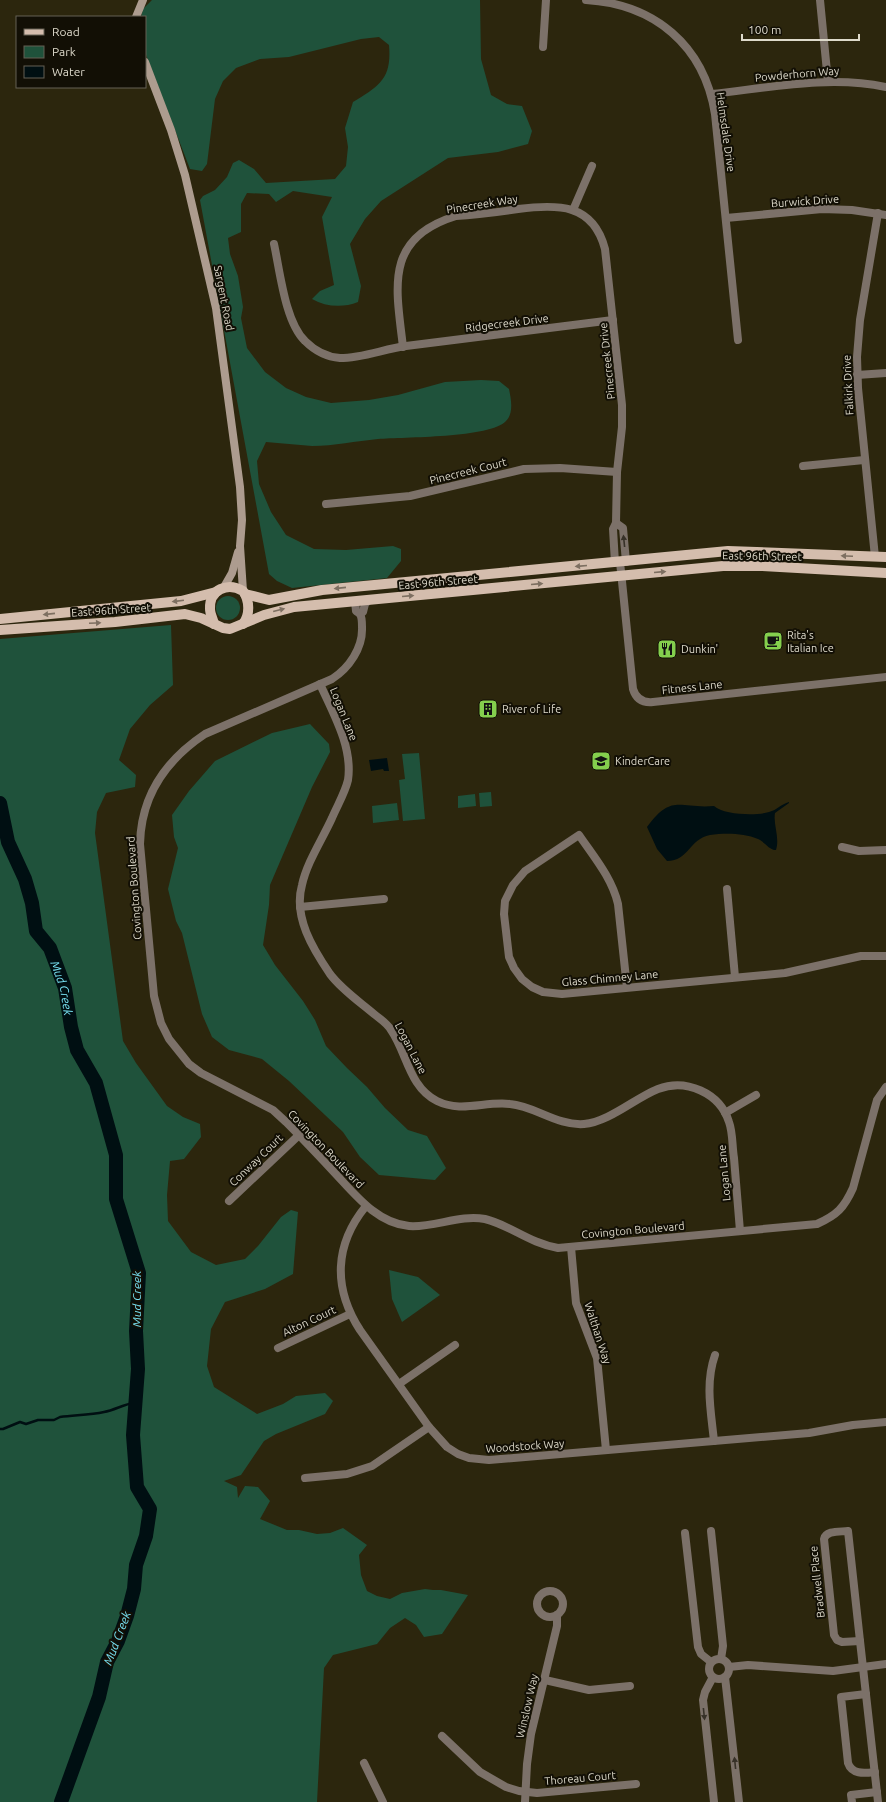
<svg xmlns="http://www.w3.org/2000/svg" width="886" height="1802" font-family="Ubuntu,sans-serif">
<rect width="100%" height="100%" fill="#2c260d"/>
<g fill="#1f523b">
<path d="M152,0H480L481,59L491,95L507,104L522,106L532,131L528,144L498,152L448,158L381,201L365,219L350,244L361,286L358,302C343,308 326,307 312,299L320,291L334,285L322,217L332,197L293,191L276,202L269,194L247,193L241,204V232L228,238L230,254L238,276L243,307L241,318L247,348L265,372L286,388L306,397L331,403L369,400L398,395L445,382L481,380L499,381L509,389C511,399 514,413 506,421C491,438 403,437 378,439C356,441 334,446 312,446C297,445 281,443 266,442L257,461L259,484L271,512L286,535L314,549L346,550L393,546L401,549V561L387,578L292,588L277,581L269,574L200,200L203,196L215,190L227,177L233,163L239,160L254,169L266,183L335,179L346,166L348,147L345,128L353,102C379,86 392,79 389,45L379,37L361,39L289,57L260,59L236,68L223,81L215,99L207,164L202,171L190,169L145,52V17H141L143,9Z"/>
<circle cx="228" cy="608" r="12"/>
<path d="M171,625L173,685L150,705L130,729L119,760L136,775L135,787L106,793L97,812L95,833L123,1041L136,1063L167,1106L183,1117L200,1124L201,1137L184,1159L170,1161L167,1195L168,1221L191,1252L216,1265L245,1259L258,1246L281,1217L291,1210L298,1212L293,1274L265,1289L225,1302L211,1329L207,1366L214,1387L257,1414L283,1404L296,1396L325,1393L333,1401L325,1414L276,1434L264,1441L241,1475L224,1481L237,1487L238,1498L245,1486L258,1487L270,1501L260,1519L287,1530H299L317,1534L330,1533L343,1528L367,1545L359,1555L361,1575L367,1591L377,1596L390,1599L402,1593L425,1589L433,1590H441L468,1595L442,1634L424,1637L416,1625L405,1618L390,1628L377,1644L333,1655L324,1668L317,1802H0V639Z"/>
<path d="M310,724L329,744L330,752L312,787L270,885L269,905L263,945L275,965L303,1001L315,1020L326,1046L347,1068L367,1087L385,1108L408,1130L427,1136L446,1168L435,1180L379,1175L360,1157L343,1132L289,1081L262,1059L229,1050L212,1037L202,1014L182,933L176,921L168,889L178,848L174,837L172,815L189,791L215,761L272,733Z"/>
<path d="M419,753L425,819L403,821L399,780L405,779L402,754Z"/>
<path d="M491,792L492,806L480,807L479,793Z"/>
<path d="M475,794L476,806L458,808V796Z"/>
<path d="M397,803L399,820L373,823L372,806Z"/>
<path d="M389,1270L418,1277L440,1295L402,1322L392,1299Z"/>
</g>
<g fill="#000f12">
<path d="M387,758L389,771H384L383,769L371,771L369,760Z"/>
<path d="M789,802V803L775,813C773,825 780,837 776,850C769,850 765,842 758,839C744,833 725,833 710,835C689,839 689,861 667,861L657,849L647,827C672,793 679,809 714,806C724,815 757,816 769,812C777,810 781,804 789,802Z"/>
</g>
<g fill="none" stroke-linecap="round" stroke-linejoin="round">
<path stroke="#000f12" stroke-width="2.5" d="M0,1429H3L20,1422L26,1424L38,1420H54L60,1417C75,1415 90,1415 104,1412C115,1410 124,1404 134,1403"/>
<path stroke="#000f12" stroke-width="14" id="s1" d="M0,803L8,842L25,879L32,903L36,931L50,948L65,988L71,1027L77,1050L96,1083L116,1155V1199L139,1273L136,1331L138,1369L133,1435L137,1487L150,1509L146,1536L136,1565L134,1589L127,1616L118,1641L107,1662L99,1697L61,1802"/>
<g stroke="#7c7169" stroke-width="8">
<path d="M586,0C654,4 704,45 715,114L738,340"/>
<path d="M820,0L828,82"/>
<path d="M543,47L546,0"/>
<path d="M711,94C768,88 829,75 886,87"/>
<path d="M573,210L592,166"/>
<path d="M726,218L822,209L852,210L886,215"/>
<path d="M274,244C280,271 285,322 305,341C314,350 327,357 340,358C362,358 384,349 406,346C475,337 544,329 613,320"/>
<path d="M403,347C396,287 384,238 456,216C477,215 498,212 518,209C557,204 593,203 605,249L622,405V427L617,472L616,523L613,529L615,563"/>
<path d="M857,375L886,373"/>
<path d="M803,466L864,460"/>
<path d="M326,504L410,496L524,469L560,468L617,472"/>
<path d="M616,523L623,528L626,562"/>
<path d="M875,557L858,388L857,357L860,320L878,213"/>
<path d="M620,562L633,689C636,699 643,703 653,702L886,677"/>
<path d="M355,601L356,611C357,612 359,613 360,614C362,617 362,624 362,627C363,648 349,668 332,679L205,734C166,760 141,795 140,844L154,996L161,1023L169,1039L189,1064L201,1073L273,1110L286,1122C302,1138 317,1154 332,1170C354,1193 376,1223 409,1226C434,1228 460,1214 485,1219C510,1225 529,1243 558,1248L817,1224C837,1215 844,1208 853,1188L877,1100L886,1087"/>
<path d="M360,614L363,612L365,604L369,600"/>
<path d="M320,684C333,713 353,747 348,780C345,793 337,806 332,818C322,840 307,862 302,885C293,917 313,949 330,974C342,990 360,1002 374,1014C380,1019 387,1023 391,1030C407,1053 409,1087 437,1101C461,1113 485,1101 510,1104C535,1106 557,1126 584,1124C609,1122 635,1098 658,1089C686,1078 720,1093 729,1122C733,1133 732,1146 734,1158C736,1183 738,1207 740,1231"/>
<path d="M842,847L859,851L886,850"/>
<path d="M727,889L735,977"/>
<path d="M300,907L384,899"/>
<path d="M627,988L618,904C612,878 594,857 579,835L525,871L513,885L505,901L504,914L509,957L514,968L522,979L532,987L543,992L562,994L785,973L861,956H886"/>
<path d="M725,1113L756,1095"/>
<path d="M229,1201L299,1135"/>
<path d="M366,1206C334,1245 333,1288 360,1330L429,1427L447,1447L458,1454L469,1458L489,1460L809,1433L853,1425L886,1422"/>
<path d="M571,1247L576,1303L597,1358L606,1450"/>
<path d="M278,1348L350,1314"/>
<path d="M399,1384L455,1345"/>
<path d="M714,1441C711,1412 705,1383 715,1355"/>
<path d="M305,1478L347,1474L372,1466L429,1427"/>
<path d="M711,1531L723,1646L721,1659"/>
<path d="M848,1531L860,1641L842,1642L837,1640L834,1635L824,1539C826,1530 840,1532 848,1531Z"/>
<path d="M685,1533L698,1647L701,1654L711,1662"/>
<circle cx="550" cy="1604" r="13"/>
<path d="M860,1641L878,1802"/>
<circle cx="719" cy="1669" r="10"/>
<path d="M729,1667L748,1665L833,1671L886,1664"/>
<path d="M713,1677L705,1692L703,1700L714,1802"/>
<path d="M725,1677L739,1802"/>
<path d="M545,1680L589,1690L630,1686"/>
<path d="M866,1694L841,1697L848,1763C852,1775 865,1773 875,1772"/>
<path d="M442,1736L480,1772L506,1787L519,1791L537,1793L636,1784"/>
<path d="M364,1763L383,1802"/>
<path d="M525,1802L527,1764L531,1734L557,1626V1615"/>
<path d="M852,1802L851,1795L877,1792"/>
</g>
<g stroke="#ad9c8f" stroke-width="8">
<path d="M136,17L143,0"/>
<path d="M145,62L171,130L185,175L216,308L240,487L242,520L240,546L243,591"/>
<path d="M224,587L232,573L238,552"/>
</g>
<g stroke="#d4bdad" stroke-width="10">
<path d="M245,594L269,600L322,590L728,551L886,557"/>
<path d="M0,619L181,601L216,592"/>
<path d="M214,624C213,619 210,614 210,609C209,589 228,582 243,591C250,601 250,615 243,624"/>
<path d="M0,630L115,622L185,614L201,618L223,628L230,629L264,615L294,607L723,566H762L886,573"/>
</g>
</g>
<defs><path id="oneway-solid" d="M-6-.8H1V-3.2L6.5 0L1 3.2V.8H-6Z"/></defs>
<g fill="#373128">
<use href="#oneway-solid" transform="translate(624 541) rotate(-96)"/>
<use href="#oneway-solid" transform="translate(704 1714) rotate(84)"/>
<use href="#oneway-solid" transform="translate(735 1763) rotate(-96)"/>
</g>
<g fill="#7d6f61">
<use href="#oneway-solid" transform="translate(847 556) rotate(-178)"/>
<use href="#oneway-solid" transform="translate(581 566) rotate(175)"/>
<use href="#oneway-solid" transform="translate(660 572) rotate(-5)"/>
<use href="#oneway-solid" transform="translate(537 584) rotate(-5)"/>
<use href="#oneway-solid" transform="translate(340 588) rotate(174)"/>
<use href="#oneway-solid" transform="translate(408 596) rotate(-5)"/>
<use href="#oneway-solid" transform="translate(178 601) rotate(173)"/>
<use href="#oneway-solid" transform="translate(279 610) rotate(-14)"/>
<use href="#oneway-solid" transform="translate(49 614) rotate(174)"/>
<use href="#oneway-solid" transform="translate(95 623) rotate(-3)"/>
</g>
<defs>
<symbol id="cafe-square" viewBox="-11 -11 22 22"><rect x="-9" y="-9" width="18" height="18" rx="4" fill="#84cf4d" stroke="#120f05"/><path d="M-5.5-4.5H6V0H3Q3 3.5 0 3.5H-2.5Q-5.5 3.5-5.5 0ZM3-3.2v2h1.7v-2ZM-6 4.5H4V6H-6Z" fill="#111"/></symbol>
<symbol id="restaurant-square" viewBox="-11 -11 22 22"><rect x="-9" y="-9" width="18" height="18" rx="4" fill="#84cf4d" stroke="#120f05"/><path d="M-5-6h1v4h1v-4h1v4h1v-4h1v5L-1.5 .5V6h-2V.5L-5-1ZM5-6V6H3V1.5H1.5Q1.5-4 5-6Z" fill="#111"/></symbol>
<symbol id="building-square" viewBox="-11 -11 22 22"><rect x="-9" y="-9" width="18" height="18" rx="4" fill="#84cf4d" stroke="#120f05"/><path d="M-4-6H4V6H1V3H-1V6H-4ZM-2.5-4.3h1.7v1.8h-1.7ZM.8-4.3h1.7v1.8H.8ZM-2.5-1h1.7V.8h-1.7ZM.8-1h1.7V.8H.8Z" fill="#111"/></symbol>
<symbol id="school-square" viewBox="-11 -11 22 22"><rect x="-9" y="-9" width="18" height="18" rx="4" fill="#84cf4d" stroke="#120f05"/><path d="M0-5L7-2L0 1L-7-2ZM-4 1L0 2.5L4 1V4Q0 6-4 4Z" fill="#111"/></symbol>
</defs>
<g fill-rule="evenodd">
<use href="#cafe-square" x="762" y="630" width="22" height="22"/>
<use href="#restaurant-square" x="656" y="638" width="22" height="22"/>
<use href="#building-square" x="477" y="698" width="22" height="22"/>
<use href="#school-square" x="590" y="750" width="22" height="22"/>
</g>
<g text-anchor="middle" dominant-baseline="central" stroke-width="4" stroke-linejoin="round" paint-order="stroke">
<g font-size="11" fill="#dedacb" stroke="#120f05">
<text transform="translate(797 74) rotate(-5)">Powderhorn Way</text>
<text transform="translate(726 132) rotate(82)">Helmsdale Drive</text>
<text transform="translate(805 201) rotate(-4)">Burwick Drive</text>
<text transform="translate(482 204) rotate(-9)">Pinecreek Way</text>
<text transform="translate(224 298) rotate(79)">Sargent Road</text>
<text transform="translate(507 323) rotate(-7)">Ridgecreek Drive</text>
<text transform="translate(607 361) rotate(-96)">Pinecreek Drive</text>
<text transform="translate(848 385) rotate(-93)">Falkirk Drive</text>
<text transform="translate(468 471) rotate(-14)">Pinecreek Court</text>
<text transform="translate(762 556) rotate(1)">East 96th Street</text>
<text transform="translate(438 582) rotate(-5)">East 96th Street</text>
<text transform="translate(111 610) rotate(-4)">East 96th Street</text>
<text transform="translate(692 687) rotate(-6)">Fitness Lane</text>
<text transform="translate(344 714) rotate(68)">Logan Lane</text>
<text transform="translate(134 888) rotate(-94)">Covington Boulevard</text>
<text transform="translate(610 978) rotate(-5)">Glass Chimney Lane</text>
<text transform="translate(411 1048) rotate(63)">Logan Lane</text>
<text transform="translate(326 1149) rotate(46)">Covington Boulevard</text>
<text transform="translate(256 1160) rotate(-44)">Conway Court</text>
<text transform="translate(724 1173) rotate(-95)">Logan Lane</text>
<text transform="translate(633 1230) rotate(-5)">Covington Boulevard</text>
<text transform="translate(309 1321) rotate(-25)">Alton Court</text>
<text transform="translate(598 1333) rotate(72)">Walthan Way</text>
<text transform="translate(525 1446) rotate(-4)">Woodstock Way</text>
<text transform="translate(817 1582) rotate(-96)">Bradwell Place</text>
<text transform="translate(527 1706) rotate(-77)">Winslow Way</text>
<text transform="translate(580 1778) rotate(-5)">Thoreau Court</text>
</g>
<g font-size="11" fill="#dedacb" stroke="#120f05" text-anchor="start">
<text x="787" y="635">Rita's<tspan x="787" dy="13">Italian Ice</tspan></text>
<text x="681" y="649">Dunkin'</text>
<text x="502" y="709">River of Life</text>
<text x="615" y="761">KinderCare</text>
</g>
<g font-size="12" font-style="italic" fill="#77e0f1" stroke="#120f05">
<text stroke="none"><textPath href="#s1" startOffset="198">Mud Creek</textPath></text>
<text transform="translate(136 1299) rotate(-90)">Mud Creek</text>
<text transform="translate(117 1638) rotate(-69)">Mud Creek</text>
</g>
</g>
<rect x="16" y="16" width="130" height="72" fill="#120f05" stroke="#646054"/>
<rect x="24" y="29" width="20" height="6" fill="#d4bdad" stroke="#646054"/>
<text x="52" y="36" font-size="12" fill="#dedacb">Road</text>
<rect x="24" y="46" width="20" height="12" fill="#1f523b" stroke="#646054"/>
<text x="52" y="56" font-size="12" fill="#dedacb">Park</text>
<rect x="24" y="66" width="20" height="12" fill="#000f12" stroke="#646054"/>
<text x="52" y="76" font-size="12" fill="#dedacb">Water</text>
<path d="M742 34v6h117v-6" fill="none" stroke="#dedacb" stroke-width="2"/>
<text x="748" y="34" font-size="12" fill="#dedacb" stroke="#120f05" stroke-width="3" paint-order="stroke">100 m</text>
</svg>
